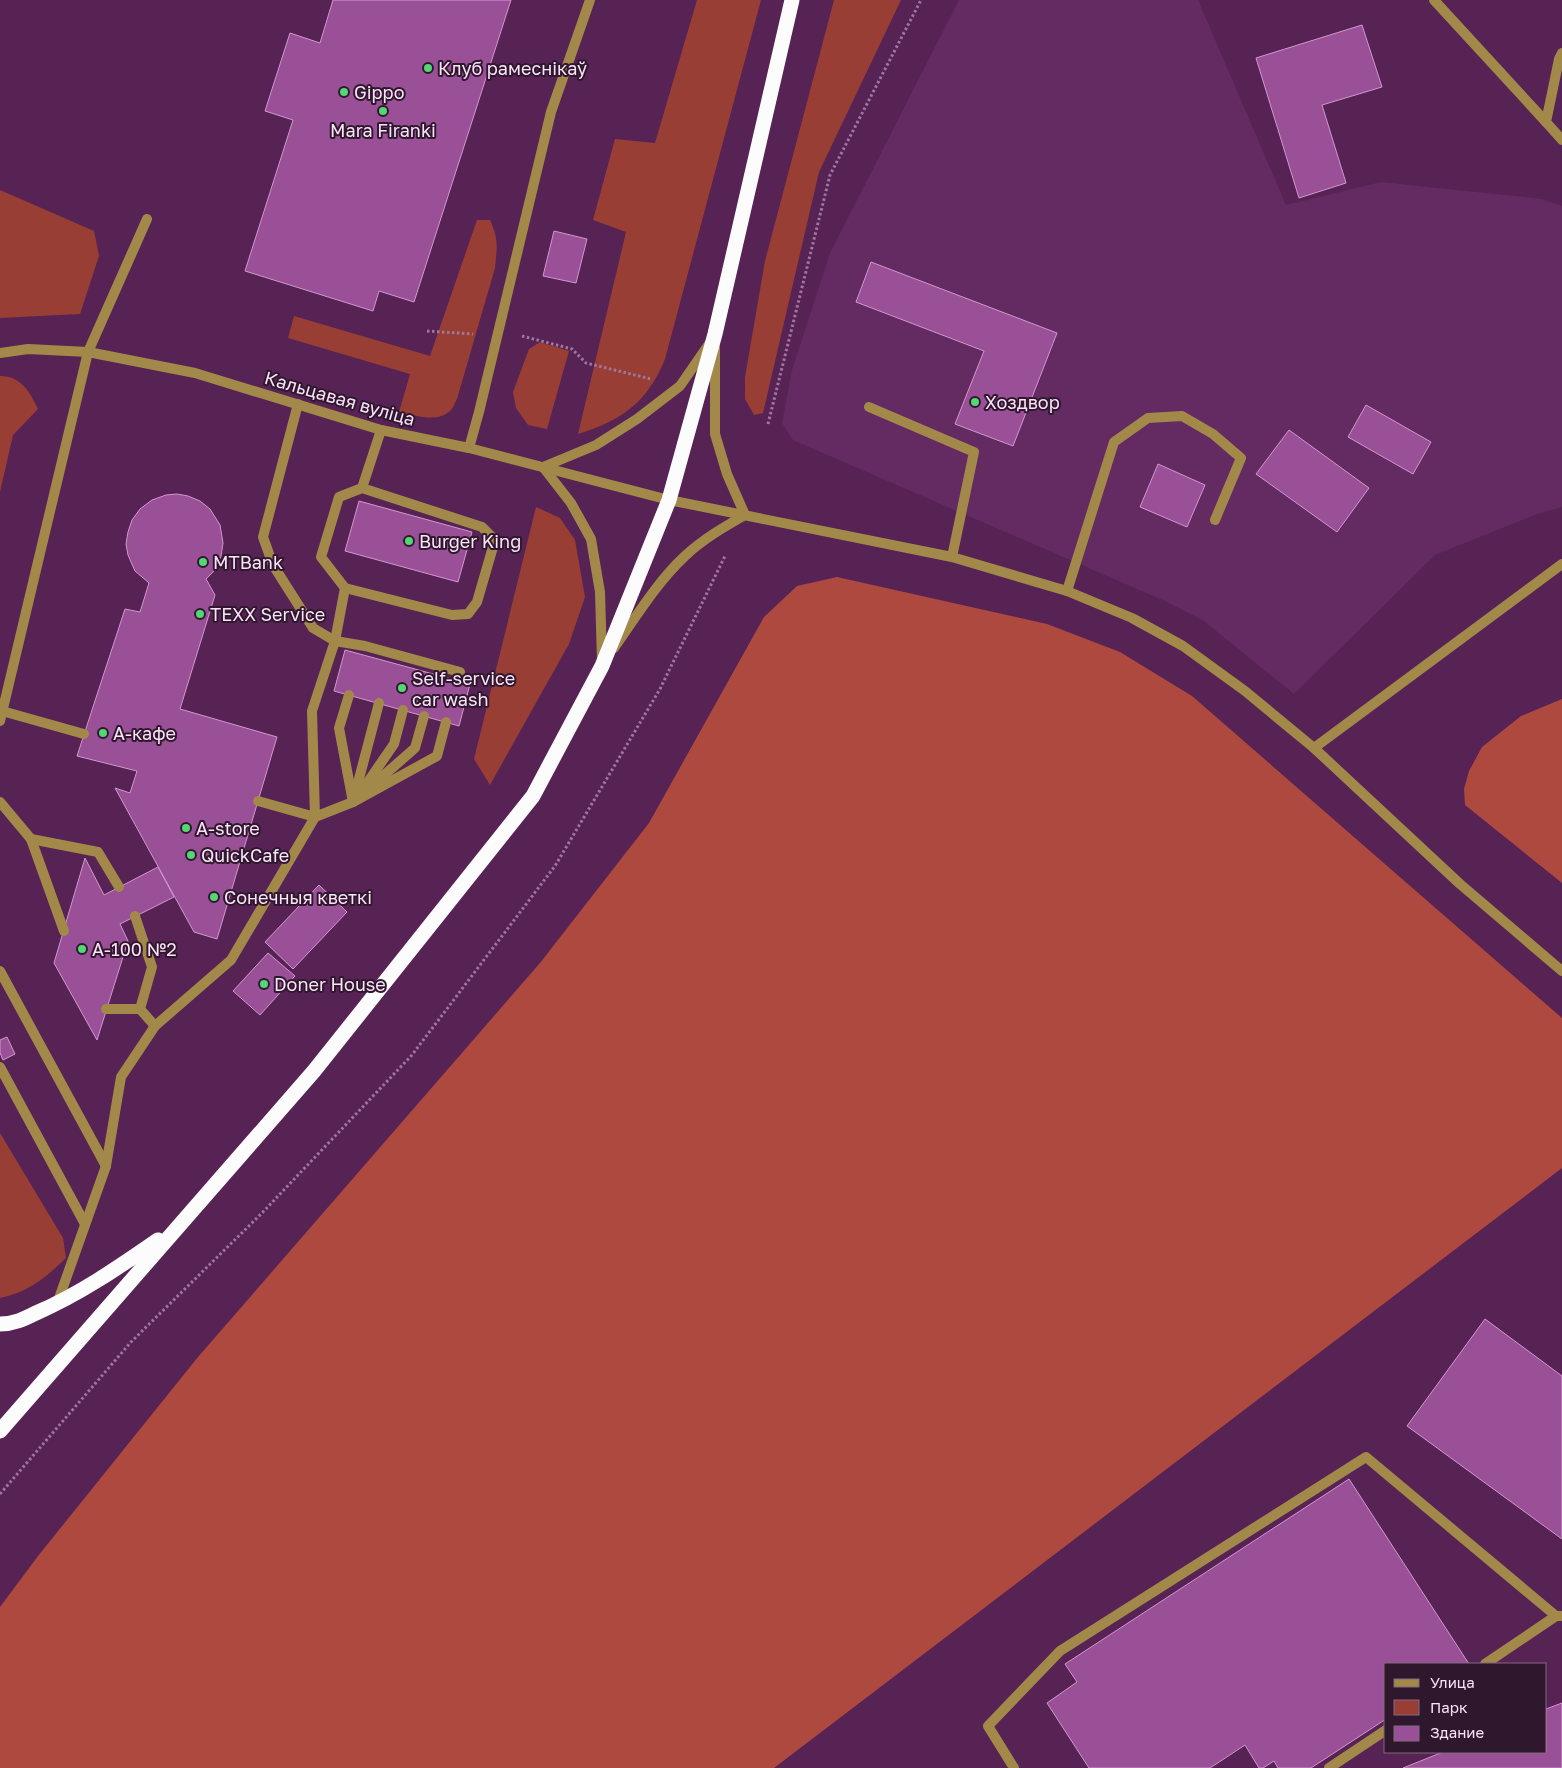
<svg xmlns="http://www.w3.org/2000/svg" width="1562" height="1768" font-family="'Golos Text',sans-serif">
<rect width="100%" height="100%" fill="#572355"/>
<path fill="#642a62" d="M959,0H1198L1286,205L1381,182L1542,199L1562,206V507L1537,514L1435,555L1294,694L1204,621L1167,602L793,440L782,423L792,370L830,253Z"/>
<g fill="#983e34">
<path d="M697,0H761L665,359C648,402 621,421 578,434L626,232L593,220L615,139L655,143Z"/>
<path d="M834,0H901L819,172L763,413L754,415L745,399V377L765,261Z"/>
<path d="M0,190L94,231L99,256L80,314L0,318Z"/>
<path d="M477,220H490C499,240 497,247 495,268L457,399C455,402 453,408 451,410C437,424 415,415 399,412L410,374L288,338L294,316L430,356Z"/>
<path d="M540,342L569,351L547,429L528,425L516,408L513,392L529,349Z"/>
<path d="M0,376C21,376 30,392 38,409L13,435L0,492Z"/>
<path d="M536,507L560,518L575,540L585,597L569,644L490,785L474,759Z"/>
<path d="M0,1133L63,1238L66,1258C45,1278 29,1292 0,1298Z"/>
</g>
<g fill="#ad493e">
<path d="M837,577L1047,624L1120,652L1192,696L1562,1018V1168L774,1768H0V1607L38,1556L198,1357L540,963L649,823L764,617L797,586Z"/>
<path d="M1562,699V883L1465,805L1464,789L1469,771L1482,747L1521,716Z"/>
</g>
<g fill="#995096" stroke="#d397d0">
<path d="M333,0H511L414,302L379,291L373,311L245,271L293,120L265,111L290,33L320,43Z"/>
<path d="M1362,25L1382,87L1322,105L1346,183L1299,198L1256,58Z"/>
<path d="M554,231L587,239L576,283L543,276Z"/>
<path d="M871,262L1057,333L1013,446L955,424L984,351L856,302Z"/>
<path d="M1366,405L1431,442L1413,474L1348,437Z"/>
<path d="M1289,430L1369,488L1337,532L1256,474Z"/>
<path d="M1158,464L1205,485L1187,527L1140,507Z"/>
<path d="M177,494L188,496L200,501L210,509L220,525L223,543L221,556L216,569L206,579L215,595L180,709L277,737L217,939L194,932L115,788L130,793L137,771L77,756L125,609L140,612L149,583L135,571L128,555L126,544L128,532L132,520L140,509L152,500L166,495Z"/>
<path d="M359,501L472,532L458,582L345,551Z"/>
<path d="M345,650L470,684L459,726L334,691Z"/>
<path d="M85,858L104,895L158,867L174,897L120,924L128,941L97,1040L54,963Z"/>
<path d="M319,885L347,912L293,969L265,942Z"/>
<path d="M268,953L295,976L260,1015L233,991Z"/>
<path d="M7,1037L15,1054L3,1060L0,1053V1040Z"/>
<path d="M1485,1319L1562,1376V1539L1407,1426Z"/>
<path d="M1349,1479L1469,1664H1386V1719L1311,1768H1278L1274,1761L1263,1768H1259L1245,1745L1210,1768H1089L1047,1703L1077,1682L1065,1664Z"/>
<path d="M1562,1703V1768H1403L1443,1752H1546V1709Z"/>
</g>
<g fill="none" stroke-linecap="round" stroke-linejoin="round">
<g stroke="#9f779d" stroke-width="3" stroke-dasharray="2.5 2.5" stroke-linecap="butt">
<path d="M427,331L473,334"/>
<path d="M522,336L572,349L586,363L651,379"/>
<path d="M768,424L830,175L921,0"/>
<path d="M0,1494L131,1342L261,1214L412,1055L555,866L660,689L725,556"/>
</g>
<g stroke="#a2894a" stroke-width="10">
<path d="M1434,0L1546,122"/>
<path d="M1562,53L1559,59L1546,122L1562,140"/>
<path d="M0,353L28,349L88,352L195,373L381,430L469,448L669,500"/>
<path d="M298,404L263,537L273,565L313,628L335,641L365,646L460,672L457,681"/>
<path d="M869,407L974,452L952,557"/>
<path d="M469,448L479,412L551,112L590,0"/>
<path d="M543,467L596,445L637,419L680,386L709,344"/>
<path d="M543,467L571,503L591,539L600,592L602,660"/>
<path d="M362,488L482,527L495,540L477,602L468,614L452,615L345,588L321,557L339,497L362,488L381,430"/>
<path d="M1067,591L1114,442L1148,418L1182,416L1213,434L1241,458L1215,520"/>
<path d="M349,695L339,728L353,802"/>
<path d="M2,711L84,734"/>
<path d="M0,721L88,352L147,219"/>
<path d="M1314,748L1562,564"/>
<path d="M363,789L394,744L403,710"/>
<path d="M367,790L415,748L424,716"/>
<path d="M355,794L379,703"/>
<path d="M258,801L315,817L312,711L335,641L345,588"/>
<path d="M0,802L31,839L64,931"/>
<path d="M31,839L98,852L119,887"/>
<path d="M135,916L152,967L140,1009"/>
<path d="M0,971L106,1166"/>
<path d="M106,1009H140L155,1026"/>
<path d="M0,1067L85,1224"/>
<path d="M57,1304L106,1166L121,1077L155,1026L231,960L315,817L353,802L437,756L446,722"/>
<path d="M1485,1664L1556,1616H1561"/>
<path d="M1014,1768L988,1726L1060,1651L1366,1457L1556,1616"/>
<path d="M1329,1768L1386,1730"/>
</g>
<g stroke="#a2894a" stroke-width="10">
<path d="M715,348V434L727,474L745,515"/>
<path d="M669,500L952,557L1067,591L1132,618L1183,646L1245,691L1314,748L1460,884L1562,971"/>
<path d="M614,648C636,617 657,582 685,556C703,539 724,527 745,515"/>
</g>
<g stroke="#fcfcfc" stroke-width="15">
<path d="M0,1324C14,1324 24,1319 36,1313C80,1294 119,1267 158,1240"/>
<path d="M0,1431L314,1071L533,796L602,666L669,500L715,334L792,0"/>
</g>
</g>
<g fill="#53d673" stroke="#2f182e" stroke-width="2">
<circle cx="428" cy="68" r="5"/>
<circle cx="344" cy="92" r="5"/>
<circle cx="383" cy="111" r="5"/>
<circle cx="975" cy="402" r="5"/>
<circle cx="409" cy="541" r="5"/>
<circle cx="203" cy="562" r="5"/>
<circle cx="200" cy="614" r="5"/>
<circle cx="402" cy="688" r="5"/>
<circle cx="103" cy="733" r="5"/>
<circle cx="186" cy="828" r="5"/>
<circle cx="191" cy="855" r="5"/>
<circle cx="214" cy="897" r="5"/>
<circle cx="82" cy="949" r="5"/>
<circle cx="264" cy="984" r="5"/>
</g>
<g text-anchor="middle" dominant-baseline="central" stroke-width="4" stroke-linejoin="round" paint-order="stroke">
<g font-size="18" fill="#fbe2f9" stroke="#2f182e" text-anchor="start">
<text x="438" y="68">Клуб рамеснікаў</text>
<text x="354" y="92">Gippo</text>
<text x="383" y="130" text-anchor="middle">Mara Firanki</text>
<text x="985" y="402">Хоздвор</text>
<text x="419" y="541">Burger King</text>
<text x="213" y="562">MTBank</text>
<text x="210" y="614">TEXX Service</text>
<text x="412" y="678">Self-service<tspan x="412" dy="21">car wash</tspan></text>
<text x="113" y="733">А-кафе</text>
<text x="196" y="828">A-store</text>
<text x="201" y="855">QuickCafe</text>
<text x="224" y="897">Сонечныя кветкі</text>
<text x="92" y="949">А-100 №2</text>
<text x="274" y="984">Doner House</text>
</g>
<g font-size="18" fill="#fbe2f9" stroke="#2f182e">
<text transform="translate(340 398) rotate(16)">Кальцавая вуліца</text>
</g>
</g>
<rect x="1384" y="1663" width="162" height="90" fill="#2f182e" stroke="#81697f"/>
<rect x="1394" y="1679" width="25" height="8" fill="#a2894a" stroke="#81697f"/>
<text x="1430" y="1688" font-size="15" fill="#fbe2f9">Улица</text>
<rect x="1394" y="1700" width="25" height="15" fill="#983e34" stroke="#81697f"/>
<text x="1430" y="1713" font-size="15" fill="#fbe2f9">Парк</text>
<rect x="1394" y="1726" width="25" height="15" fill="#995096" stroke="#81697f"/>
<text x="1430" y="1738" font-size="15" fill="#fbe2f9">Здание</text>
</svg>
